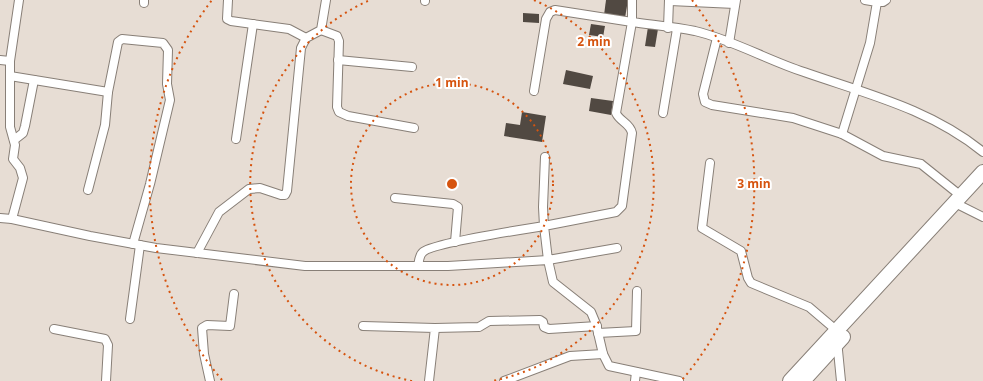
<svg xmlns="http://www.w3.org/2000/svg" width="983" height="381" font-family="'Open Sans',sans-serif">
<rect width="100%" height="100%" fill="#e7ddd4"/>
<g fill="#514942">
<path d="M606,0H628L625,18L604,15Z"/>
<path d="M523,13L539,14V23L523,22Z"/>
<path d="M591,24L605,26L603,37L589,35Z"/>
<path d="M648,27L658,29L655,47L645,46Z"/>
<path d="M566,70L593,76L590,89L563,84Z"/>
<path d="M591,98L613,101L611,115L589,111Z"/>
<path d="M522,112L546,116L542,142L504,136L506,123L520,125Z"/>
</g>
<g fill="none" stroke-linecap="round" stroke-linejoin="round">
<defs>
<g id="minor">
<path d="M228,0L227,19L231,21L289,29L306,38"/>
<path d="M632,0V22C653,25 675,27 695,31C733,40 767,60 804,72C867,94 930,109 983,152"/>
<path d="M425,1V0"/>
<path d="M670,1L735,4"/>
<path d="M877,2H883L886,0"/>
<path d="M144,3V0"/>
<path d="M668,28L669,0"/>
<path d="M321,30L337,36L339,41L337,107L339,112L348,116L414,128"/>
<path d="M717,38L703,94L705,102L712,105L793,118L842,134L883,156L921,164L961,196"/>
<path d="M729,43L736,0"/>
<path d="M0,60L10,61"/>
<path d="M338,60L412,67"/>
<path d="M10,76L108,92"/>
<path d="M534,91L546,19L550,12L555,10L632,22L616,113C620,122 630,123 632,133L622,206L616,212L544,226L548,260L617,248"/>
<path d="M663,113L677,29"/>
<path d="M842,134L870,43L877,2L865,0"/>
<path d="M236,139L253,24"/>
<path d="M14,140L23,133L25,126L34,80"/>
<path d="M710,163L702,228L741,251L748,278L751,283L809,307L836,330L841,381"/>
<path d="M88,190L105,125L108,92L118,42L122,39L163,43L168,50L167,84L170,100L150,184L133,244"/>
<path d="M395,198L453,204L458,207L455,242"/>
<path d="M955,203L983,217"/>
<path d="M0,218L12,219L90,236L156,248L305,266H448L548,260L553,282L591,312L596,324L603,354L609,366L679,381"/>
<path d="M12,219L23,178L20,168L13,159L15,145L10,127V61L19,0"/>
<path d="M197,253L219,212L249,189L260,188L281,195H285L287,191L301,48L306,38L321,30L326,0"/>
<path d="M418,266C419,262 419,255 423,252C432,243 526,229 544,226L543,207L545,157"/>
<path d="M130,319L140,245"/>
<path d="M363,326L435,328L429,381"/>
<path d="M435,328L479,327L489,321L540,320L543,322L544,327L549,329L597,326"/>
<path d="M54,329L105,339L108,345L106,381"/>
<path d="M598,333L636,331L637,291"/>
<path d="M210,381L204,354L202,328L207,325L230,326L234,294"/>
<path d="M504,381L570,356L603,354"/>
<path d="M635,381L636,372"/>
</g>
<g id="trunk">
<path d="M790,381L983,172"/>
<path d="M803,381L843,337"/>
</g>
</defs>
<use href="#minor" stroke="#887f77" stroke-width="10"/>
<use href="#trunk" stroke="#887f77" stroke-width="16"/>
<use href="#minor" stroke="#fff" stroke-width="8"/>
<use href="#trunk" stroke="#fff" stroke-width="14"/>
</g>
<g fill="none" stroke="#d6540f" stroke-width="2" stroke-dasharray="2 4">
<circle cx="452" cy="184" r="101"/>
<path d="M412 381A201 201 0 0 1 370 0M534 0A201 201 0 0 1 492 381"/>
<path d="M222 380A302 302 0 0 1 212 0M692 0A302 302 0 0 1 682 380"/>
</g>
<circle cx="452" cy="184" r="6" fill="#d6540f" stroke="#fff" stroke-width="2"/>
<g font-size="12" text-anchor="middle" font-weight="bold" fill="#d6540f" stroke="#fff" stroke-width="4" stroke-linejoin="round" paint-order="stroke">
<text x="594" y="46">2 min</text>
<text x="452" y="87">1 min</text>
<text x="754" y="188">3 min</text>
</g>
</svg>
